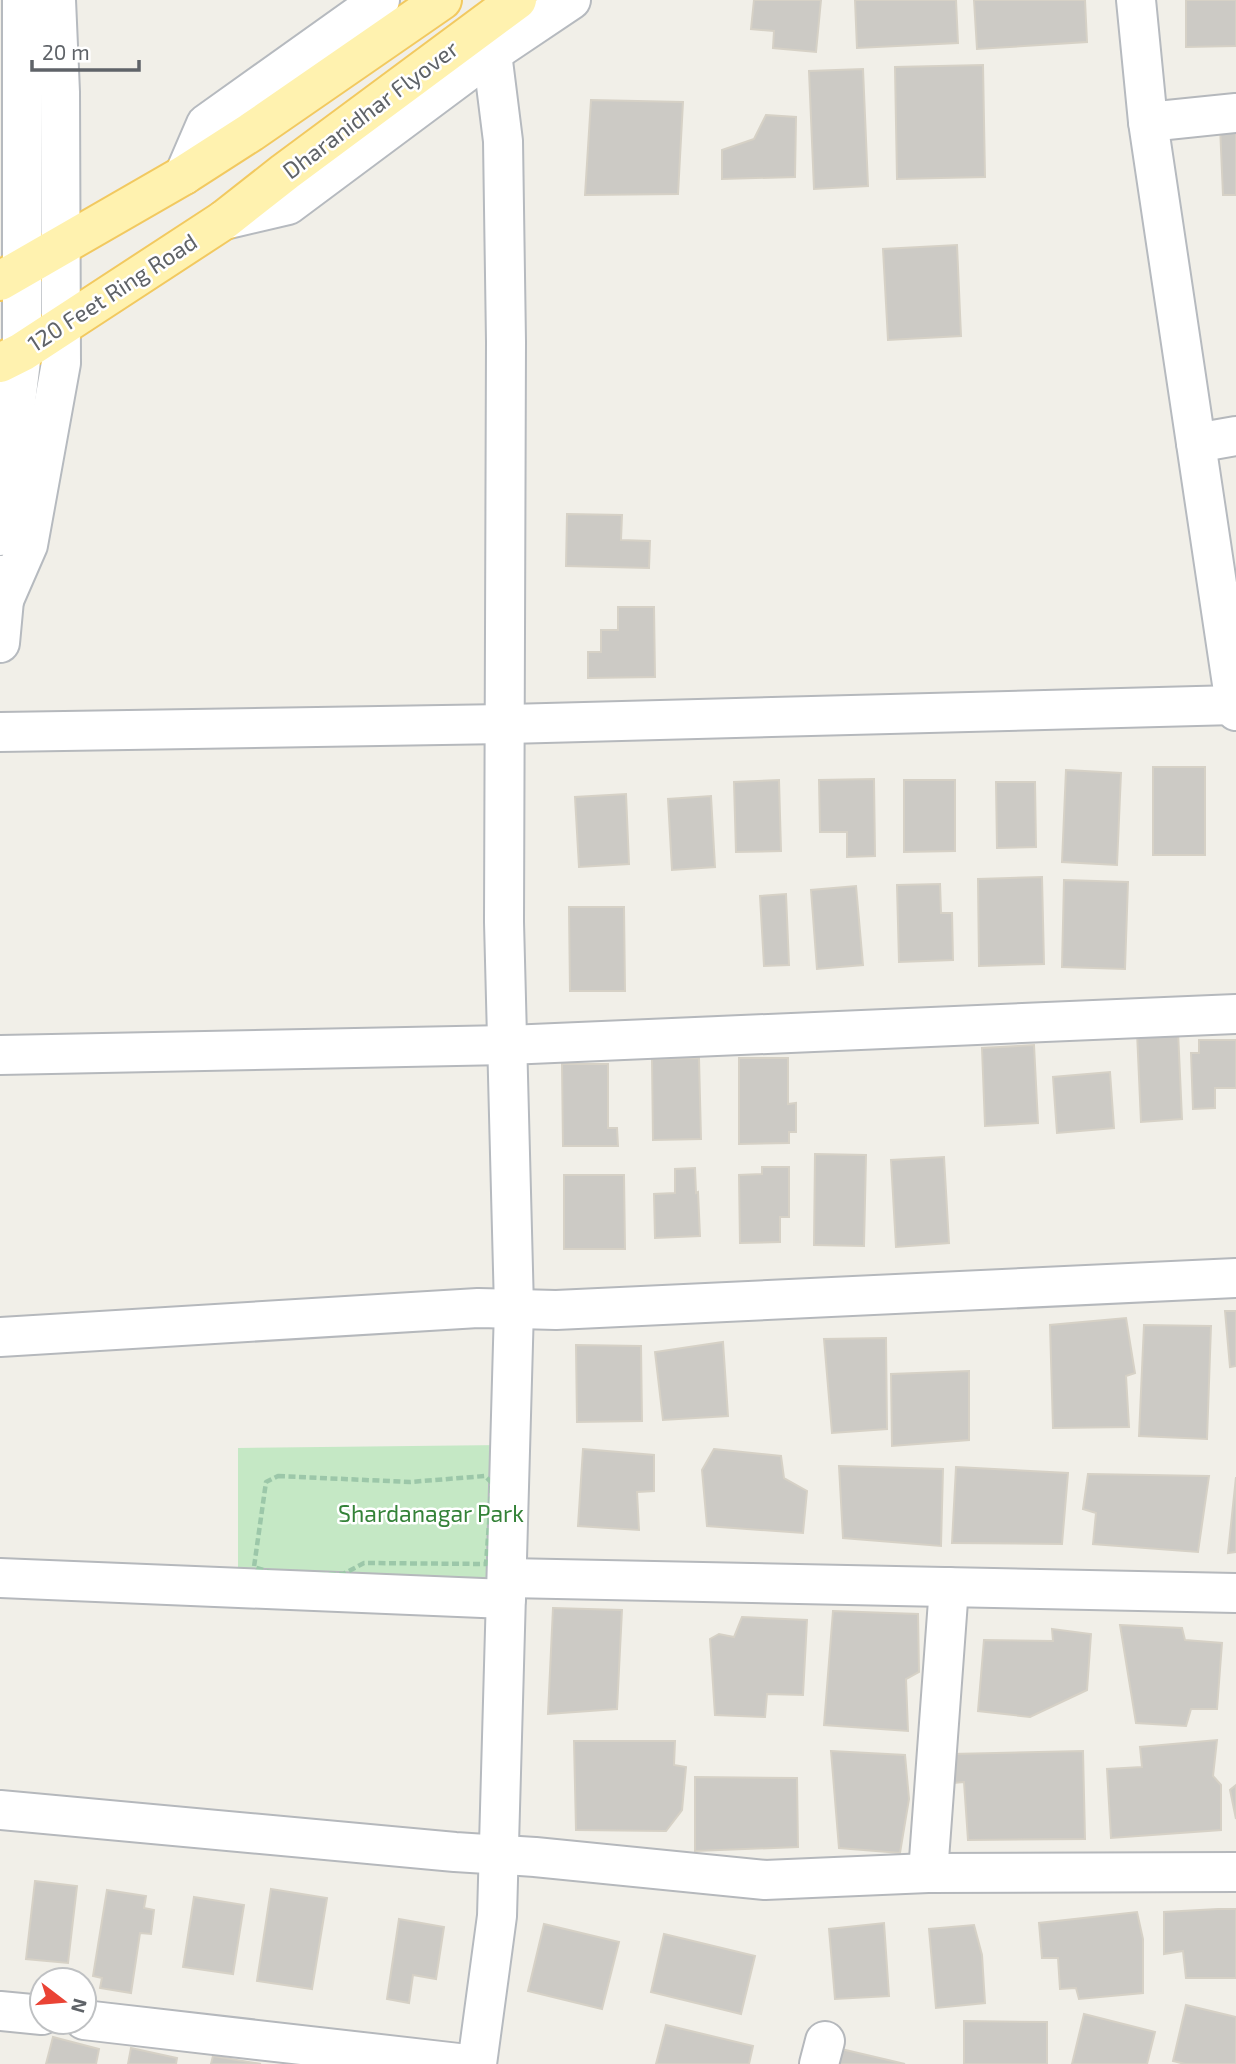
<svg xmlns="http://www.w3.org/2000/svg" width="1236" height="2064" font-family="'Exo 2',sans-serif">
<rect width="100%" height="100%" fill="#f1efe8"/>
<path fill="#c5e8c5" d="M503,1445L498,1583L238,1579V1448Z"/>
<g fill="#cccac5" stroke="#d6d1c6" stroke-width="2">
<path d="M754,0H821L816,52L773,48L774,31L751,29Z"/>
<path d="M855,0H956L958,43L857,48Z"/>
<path d="M974,0H1085L1087,42L977,49Z"/>
<path d="M1186,0H1236V46L1186,47Z"/>
<path d="M983,65L985,177L897,179L895,67Z"/>
<path d="M863,69L868,186L814,189L809,71Z"/>
<path d="M591,100L683,102L678,194L585,195Z"/>
<path d="M766,115L796,117L795,177L722,179V150L754,139Z"/>
<path d="M1236,125V195H1223L1220,126Z"/>
<path d="M957,245L961,336L888,340L883,249Z"/>
<path d="M567,514L622,515L621,540L650,541L649,568L566,566Z"/>
<path d="M618,607H654L655,677L588,678V652H601V630H618Z"/>
<rect x="1153" y="767" width="52" height="88"/>
<path d="M1066,770L1121,773L1117,865L1062,862Z"/>
<path d="M874,779L875,856L847,857V832H820L819,780Z"/>
<path d="M779,780L781,851L736,852L734,782Z"/>
<path d="M904,780H955V851L904,852Z"/>
<path d="M996,782H1035L1036,847L997,848Z"/>
<path d="M626,794L629,864L579,867L575,797Z"/>
<path d="M711,796L715,867L672,870L668,799Z"/>
<path d="M1042,877L1044,964L979,966L978,879Z"/>
<path d="M1064,880L1128,882L1125,969L1062,967Z"/>
<path d="M940,884L941,913H952L953,960L899,962L897,885Z"/>
<path d="M856,886L863,965L817,969L811,890Z"/>
<path d="M786,894L789,965L764,966L760,896Z"/>
<path d="M569,907H624L625,991H570Z"/>
<path d="M1178,1031L1182,1119L1141,1122L1137,1032Z"/>
<path d="M1199,1040H1236V1088H1215V1108L1193,1109L1191,1053H1199Z"/>
<path d="M1034,1045L1038,1123L985,1126L982,1048Z"/>
<path d="M699,1058L701,1139L653,1140L652,1059Z"/>
<path d="M739,1058H788V1104L796,1103V1132H789V1143L739,1144Z"/>
<path d="M562,1064H608V1128H617L618,1146H563Z"/>
<path d="M1110,1072L1114,1128L1057,1133L1053,1077Z"/>
<path d="M815,1154L866,1155L864,1246L814,1245Z"/>
<path d="M944,1157L949,1243L896,1247L891,1160Z"/>
<path d="M762,1167H789V1217H780V1242L740,1243L739,1175L762,1174Z"/>
<path d="M695,1168L696,1193L698,1192L700,1236L655,1238L654,1194L675,1193V1169Z"/>
<path d="M564,1175H624L625,1249H564Z"/>
<path d="M1225,1311H1236V1366L1230,1367Z"/>
<path d="M1126,1318L1135,1373L1126,1376L1129,1427L1053,1428L1050,1325Z"/>
<path d="M1144,1325L1211,1326L1207,1439L1139,1436Z"/>
<path d="M886,1338L887,1429L832,1433L824,1339Z"/>
<path d="M723,1342L728,1416L663,1420L655,1352Z"/>
<path d="M576,1345L641,1346L642,1421L577,1422Z"/>
<path d="M969,1371V1440L892,1446L891,1374Z"/>
<path d="M583,1449L654,1455V1491L637,1492L639,1530L578,1526Z"/>
<path d="M714,1449L781,1456L784,1478L807,1491L803,1533L707,1526L702,1470Z"/>
<path d="M839,1466L943,1469L941,1546L843,1538Z"/>
<path d="M956,1467L1068,1473L1062,1544L952,1543Z"/>
<path d="M1088,1474L1209,1476L1198,1552L1093,1544L1096,1513L1083,1509Z"/>
<path d="M1236,1477V1552L1228,1553Z"/>
<path d="M553,1608L622,1610L617,1709L548,1714Z"/>
<path d="M833,1611L918,1614L919,1672L906,1679L908,1731L824,1725Z"/>
<path d="M742,1617L807,1620L803,1695L767,1694L765,1717L715,1715L710,1639L719,1634L734,1637Z"/>
<path d="M1120,1625L1182,1628L1185,1640L1222,1643L1217,1709H1191L1186,1726L1136,1723Z"/>
<path d="M1052,1629L1091,1634L1087,1690L1030,1717L978,1711L984,1640L1053,1641Z"/>
<path d="M1217,1740L1213,1776L1221,1785V1830L1111,1838L1107,1769L1142,1767L1140,1747Z"/>
<path d="M574,1741H675L674,1765L686,1767L682,1810L666,1831L576,1830Z"/>
<path d="M831,1751L905,1755L909,1799L900,1853L839,1848Z"/>
<path d="M1083,1751L1085,1839L968,1840L964,1782L954,1783L952,1754Z"/>
<path d="M695,1777L797,1778L798,1847L695,1851Z"/>
<path d="M1236,1785V1819L1230,1790Z"/>
<path d="M35,1881L77,1886L68,1963L26,1959Z"/>
<path d="M271,1889L327,1898L312,1989L257,1981Z"/>
<path d="M107,1890L146,1896L144,1908L154,1910L151,1934L140,1933L131,1993L100,1988L102,1978L93,1976Z"/>
<path d="M194,1897L244,1905L233,1974L183,1967Z"/>
<path d="M1218,1909H1236V1978H1186L1183,1951L1164,1954V1912Z"/>
<path d="M1137,1912L1143,1939V1993L1079,1999L1076,1988L1060,1989L1058,1958H1042L1039,1923Z"/>
<path d="M399,1919L444,1927L436,1979L413,1975L409,2003L387,1999Z"/>
<path d="M884,1923L889,1996L835,1999L829,1929Z"/>
<path d="M544,1924L619,1942L602,2009L528,1991Z"/>
<path d="M974,1925L982,1955L985,2003L936,2008L929,1929Z"/>
<path d="M664,1934L755,1956L741,2014L651,1992Z"/>
<path d="M1186,2005L1236,2017V2064H1185L1173,2061Z"/>
<path d="M1084,2014L1155,2032L1147,2064H1072Z"/>
<path d="M964,2021L1047,2022V2064H964Z"/>
<path d="M666,2025L753,2046L749,2064H656Z"/>
<path d="M53,2037L99,2049L96,2064H46Z"/>
<path d="M131,2048L177,2058L176,2064H128Z"/>
<path d="M837,2048L905,2064H833Z"/>
<path d="M213,2056L261,2064H211Z"/>
</g>
<g fill="none" stroke-linecap="round" stroke-linejoin="round">
<defs>
<g id="street">
<path d="M1148,122L1236,113"/>
<path d="M1196,443L1236,436"/>
<path d="M0,732L505,724L1235,705"/>
<path d="M0,1055L507,1045L1236,1014"/>
<path d="M0,1337L478,1308L556,1310L1236,1278"/>
<path d="M0,1578L506,1599"/>
<path d="M507,1578L1236,1593"/>
<path d="M0,1810L455,1852L535,1857L765,1880L928,1873L1236,1872"/>
<path d="M928,1873L949,1587"/>
<path d="M0,2011L42,2015"/>
<path d="M84,2020L467,2064"/>
<path d="M819,2064L825,2041"/>
</g>
<g id="secondary">
<path d="M1136,0L1148,122L1236,711"/>
<path d="M184,175L206,124L380,0"/>
<path d="M224,220L288,205L492,53L571,0"/>
<path d="M0,536L22,352V0"/>
<path d="M4,600L28,545L61,363L60,92L56,0"/>
<path d="M0,643L4,600L2,575"/>
<path d="M477,2064L497,1916L514,1308L504,922L506,342L503,141L492,53"/>
</g>
<g id="primary">
<path d="M0,281L184,175L251,132L442,0"/>
<path d="M0,363L22,352L224,220L285,172L517,0"/>
</g>
</defs>
<use href="#street" stroke="#b5b8bc" stroke-width="42"/>
<use href="#secondary" stroke="#b6babf" stroke-width="42"/>
<use href="#primary" stroke="#f2c960" stroke-width="42"/>
<path stroke="#9cc7a9" stroke-width="4.5" stroke-dasharray="7 3.5" stroke-linecap="butt" d="M278,1476L410,1482L485,1476L492,1483L486,1564L364,1563L343,1574L278,1575L254,1567L266,1482Z"/>
<use href="#street" stroke="#fff" stroke-width="38"/>
<use href="#secondary" stroke="#fff" stroke-width="38"/>
<use href="#primary" stroke="#fff2af" stroke-width="38"/>
</g>
<g text-anchor="middle" dominant-baseline="central" stroke-width="5" stroke-linejoin="round" paint-order="stroke">
<g font-size="23" fill="#5f6368" stroke="#fff">
<text transform="translate(370 109) rotate(-37)">Dharanidhar Flyover</text>
<text transform="translate(112 292) rotate(-33)">120 Feet Ring Road</text>
</g>
<g font-size="23" fill="#348238" stroke="#fff">
<text x="431" y="1513">Shardanagar Park</text>
</g>
</g>
<g transform="translate(63 2001) rotate(106)"><circle r="33" fill="#ffffff" stroke="#bfc1c3" stroke-width="2"/>
<path d="M0-5L12 26L0 18L-12 26Z" fill="#ea4335"/>
<text y="-10" font-size="19" font-weight="bold" text-anchor="middle" fill="#5f6368">N</text>
</g>
<path d="M32 60v10h107v-10" fill="none" stroke="#5f6368" stroke-width="3.5"/>
<text x="42" y="60" font-size="21" fill="#5f6368" stroke="#ffffff" stroke-width="5" paint-order="stroke">20 m</text>
</svg>
